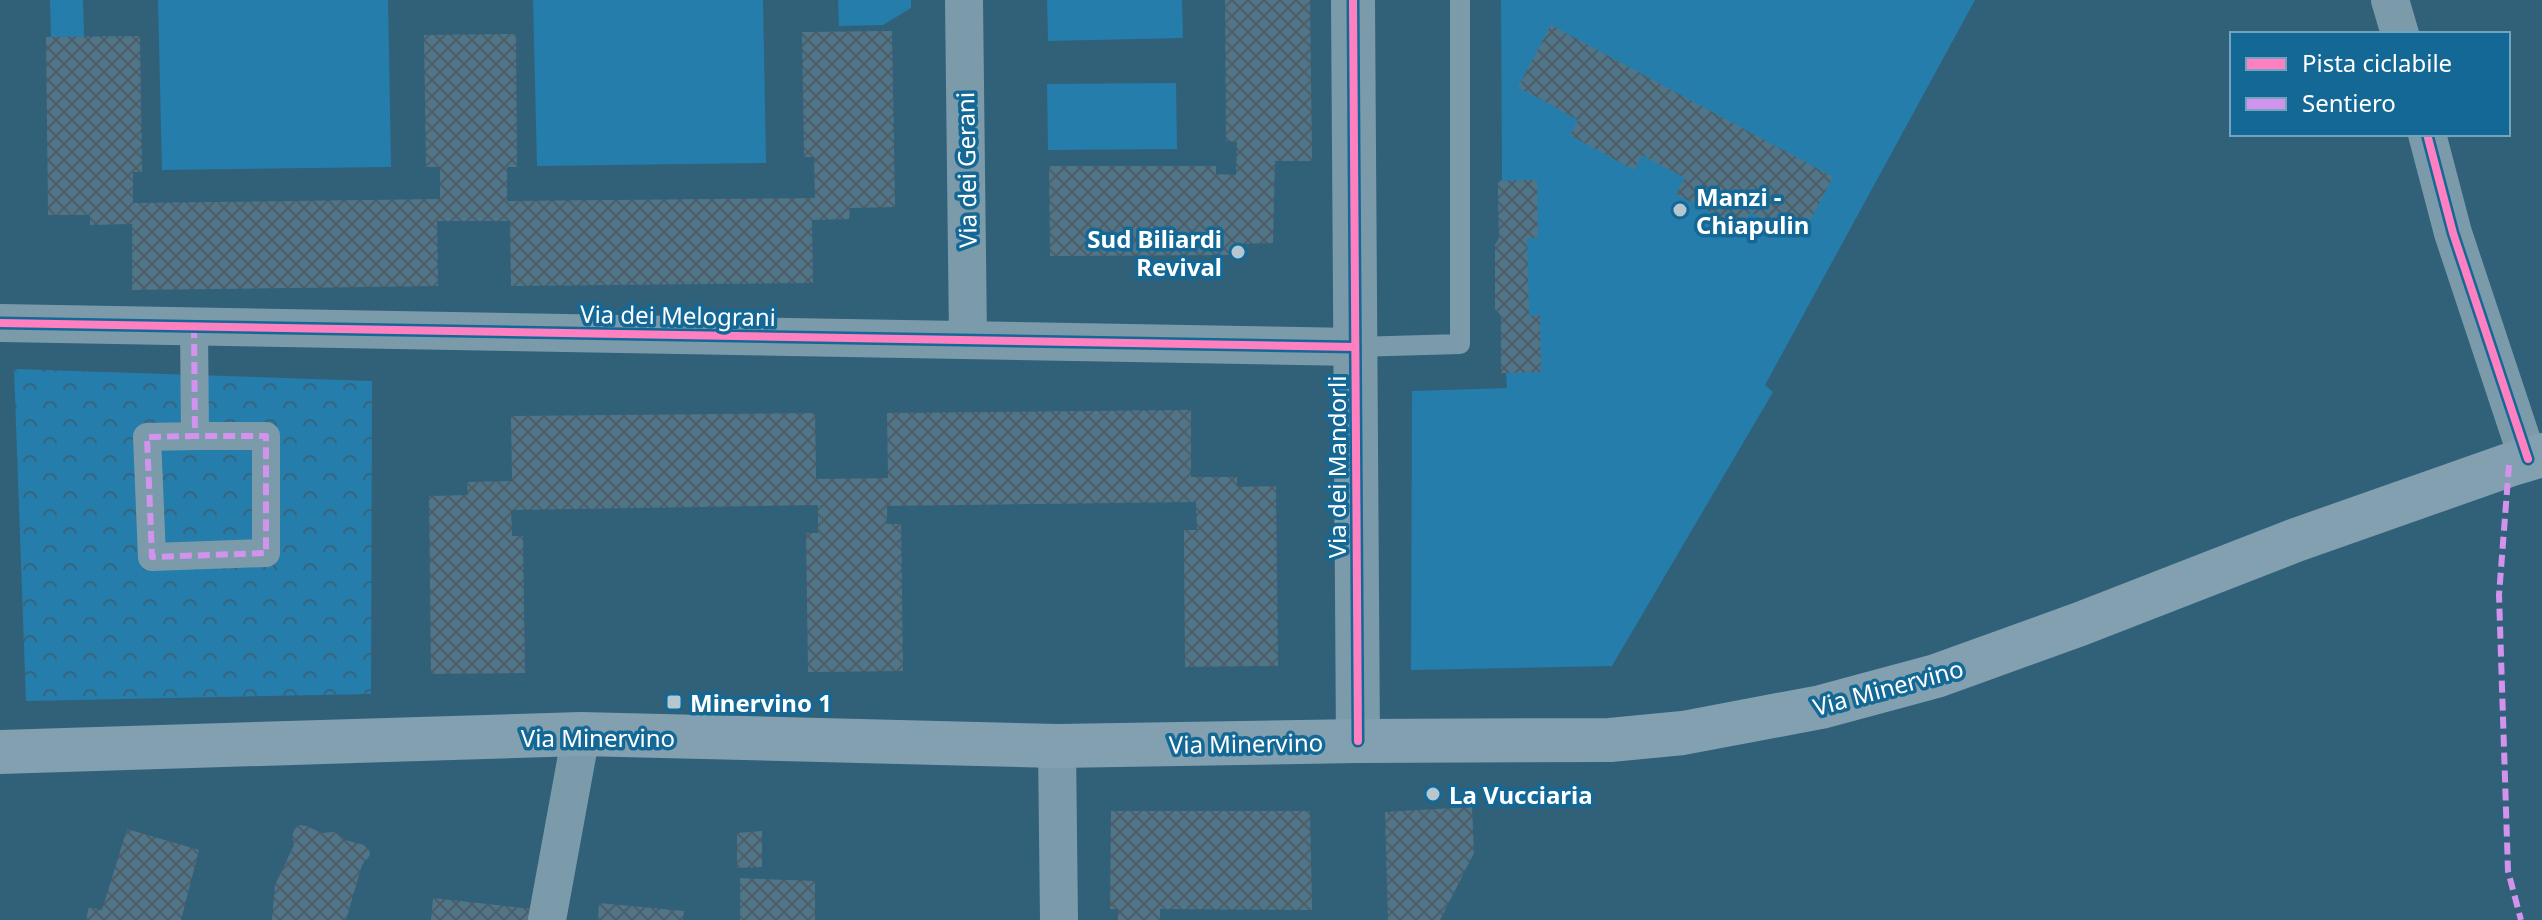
<svg xmlns="http://www.w3.org/2000/svg" width="2542" height="920" font-family="'Noto Sans',sans-serif">
<defs>
<pattern id="park-crowns" width="20" height="18" patternUnits="userSpaceOnUse" patternTransform="scale(2)"><rect width="20" height="18" fill="#257dab"/><path d="M2 6a3 3 0 1 1 6 0M12 15a3 3 0 1 1 6 0" fill="none" stroke="#38647c"/></pattern>
<pattern id="building-cross-hatch" width="8" height="8" patternUnits="userSpaceOnUse" patternTransform="scale(2)"><rect width="8" height="8" fill="#507589"/><path d="M0 0l8 8M0 8l8-8" fill="none" stroke="#4e5e67"/></pattern>
</defs>
<rect width="100%" height="100%" fill="#316079"/>
<g fill="#257dab">
<path d="M50,0H83L84,37H51Z"/>
<path d="M158,0H388L391,167L162,170Z"/>
<path d="M533,0H763L766,163L537,166Z"/>
<path d="M838,0H911V8L883,25L839,26Z"/>
<path d="M1047,0H1182L1183,38L1048,41Z"/>
<path d="M1501,0H1975L1765,385L1773,392L1612,666L1411,670L1412,391L1507,388L1506,373H1501V316L1495,309V245L1499,238L1498,181L1502,180Z"/>
<path d="M1176,83L1177,149L1048,150L1047,84Z"/>
</g>
<path fill="url(#park-crowns)" d="M14,369L372,381L371,694L26,701Z"/>
<g fill="url(#building-cross-hatch)">
<path d="M1225,0H1310L1312,161H1275L1273,243L1239,244L1238,255L1050,256L1049,166H1216V174L1236,175L1237,142L1226,141Z"/>
<path d="M1551,25L1833,177L1800,239L1750,212L1741,229L1676,194L1685,178L1642,155L1634,170L1570,135L1578,120L1518,87Z"/>
<path d="M892,31L895,207L850,208L849,219L812,220L813,283L511,286L510,221H437L438,286L132,290V224L90,225V215H48L46,37L140,36L142,172H133V203L440,199V167H426L424,35L516,34L517,167H507V201L815,198L814,157H804L802,32Z"/>
<path d="M1537,180L1538,238H1527L1529,316L1540,315L1541,372L1501,373V316L1495,309V245L1499,238L1498,181Z"/>
<path d="M1191,410V477H1237V487L1276,486L1278,666L1185,667L1184,530H1197L1196,502L887,506V524H901L903,671L808,672L806,533H818V505L511,510L512,536H523L525,673L431,674L429,496L468,495L467,482L512,481L511,416L815,413L816,479L888,478L887,413Z"/>
<path d="M1472,807L1474,853L1440,920H1388L1385,812Z"/>
<path d="M1111,811H1310L1312,910L1160,909V920H1118V909H1110Z"/>
<path d="M299,825L306,826L322,833L335,832L345,840L364,845L369,850L370,855L362,865L346,920H272L275,885L294,845L292,836L294,830Z"/>
<path d="M127,829L199,850L181,920H86L89,907L102,910Z"/>
<path d="M762,831V867L737,868V833Z"/>
<path d="M740,878L815,881V920H740Z"/>
<path d="M433,898L532,909L530,920H431Z"/>
<path d="M599,903L684,911L683,920H598Z"/>
</g>
<g fill="none" stroke-linecap="round" stroke-linejoin="round">
<path stroke="#7b9bab" stroke-width="20" d="M1355,347L1460,344V0"/>
<path stroke="#7b9bab" stroke-width="28" d="M194,326L195,436L147,437L152,557L266,553V436H195"/>
<g stroke="#7b9bab" stroke-width="38">
<path d="M964,0L968,340"/>
<path d="M2390,0L2400,34"/>
<path d="M2427,134L2453,233L2528,459"/>
<path d="M0,323L1355,347"/>
<path d="M1057,746L1059,920"/>
<path d="M547,920L581,734"/>
</g>
<path stroke="#7b9bab" stroke-width="44" d="M1353,0L1358,741"/>
<path stroke="#82a0b0" stroke-width="44" d="M0,752L581,734L1057,746L1358,741L1610,740L1683,733L1821,707L1936,676L2080,624L2296,540L2509,465L2542,455"/>
<g stroke="#d193ec" stroke-width="6" stroke-dasharray="12 6" stroke-linecap="butt">
<path d="M194,326L195,436L147,437L152,557L266,553V436H195"/>
<path d="M2509,465L2499,595L2508,871L2521,920"/>
</g>
<defs>
<g id="cycleway">
<path d="M1353,0L1358,741"/>
<path d="M2427,134L2453,233L2528,459"/>
<path d="M0,323L1355,347"/>
</g>
</defs>
<use href="#cycleway" stroke="#146896" stroke-width="13"/>
<use href="#cycleway" stroke="#ff80c0" stroke-width="8"/>
</g>
<g fill="#b7c7d0" stroke="#146896" stroke-width="3">
<circle cx="1680" cy="210" r="8"/>
<circle cx="1238" cy="252" r="8"/>
<rect x="666" y="694" width="16" height="16" rx="4"/>
<circle cx="1433" cy="794" r="8"/>
</g>
<g text-anchor="middle" dominant-baseline="central" stroke-width="7" stroke-linejoin="round" paint-order="stroke">
<g font-size="24" fill="#fff" stroke="#146896">
<text transform="translate(966 170) rotate(-91)">Via dei Gerani</text>
<text transform="translate(678 315) rotate(1)">Via dei Melograni</text>
<text transform="translate(1336 467) rotate(-90)">Via dei Mandorli</text>
<text transform="translate(1888 687) rotate(-15)">Via Minervino</text>
<text x="598" y="737">Via Minervino</text>
<text transform="translate(1246 743) rotate(-1)">Via Minervino</text>
</g>
<g font-size="24" font-weight="bold" fill="#fff" stroke="#146896" text-anchor="start">
<text x="1696" y="196">Manzi -<tspan x="1696" dy="28">Chiapulin</tspan></text>
<text x="1222" y="238" text-anchor="end">Sud Biliardi<tspan x="1222" dy="28">Revival</tspan></text>
<text x="690" y="702">Minervino 1</text>
<text x="1449" y="794">La Vucciaria</text>
</g>
</g>
<rect x="2230" y="32" width="280" height="104" fill="#146896" stroke="#72a4c0" stroke-width="2"/>
<rect x="2246" y="58" width="40" height="12" fill="#ff80c0" stroke="#72a4c0" stroke-width="2"/>
<text x="2302" y="72" font-size="24" fill="#ffffff">Pista ciclabile</text>
<rect x="2246" y="98" width="40" height="12" fill="#d193ec" stroke="#72a4c0" stroke-width="2"/>
<text x="2302" y="112" font-size="24" fill="#ffffff">Sentiero</text>
</svg>
